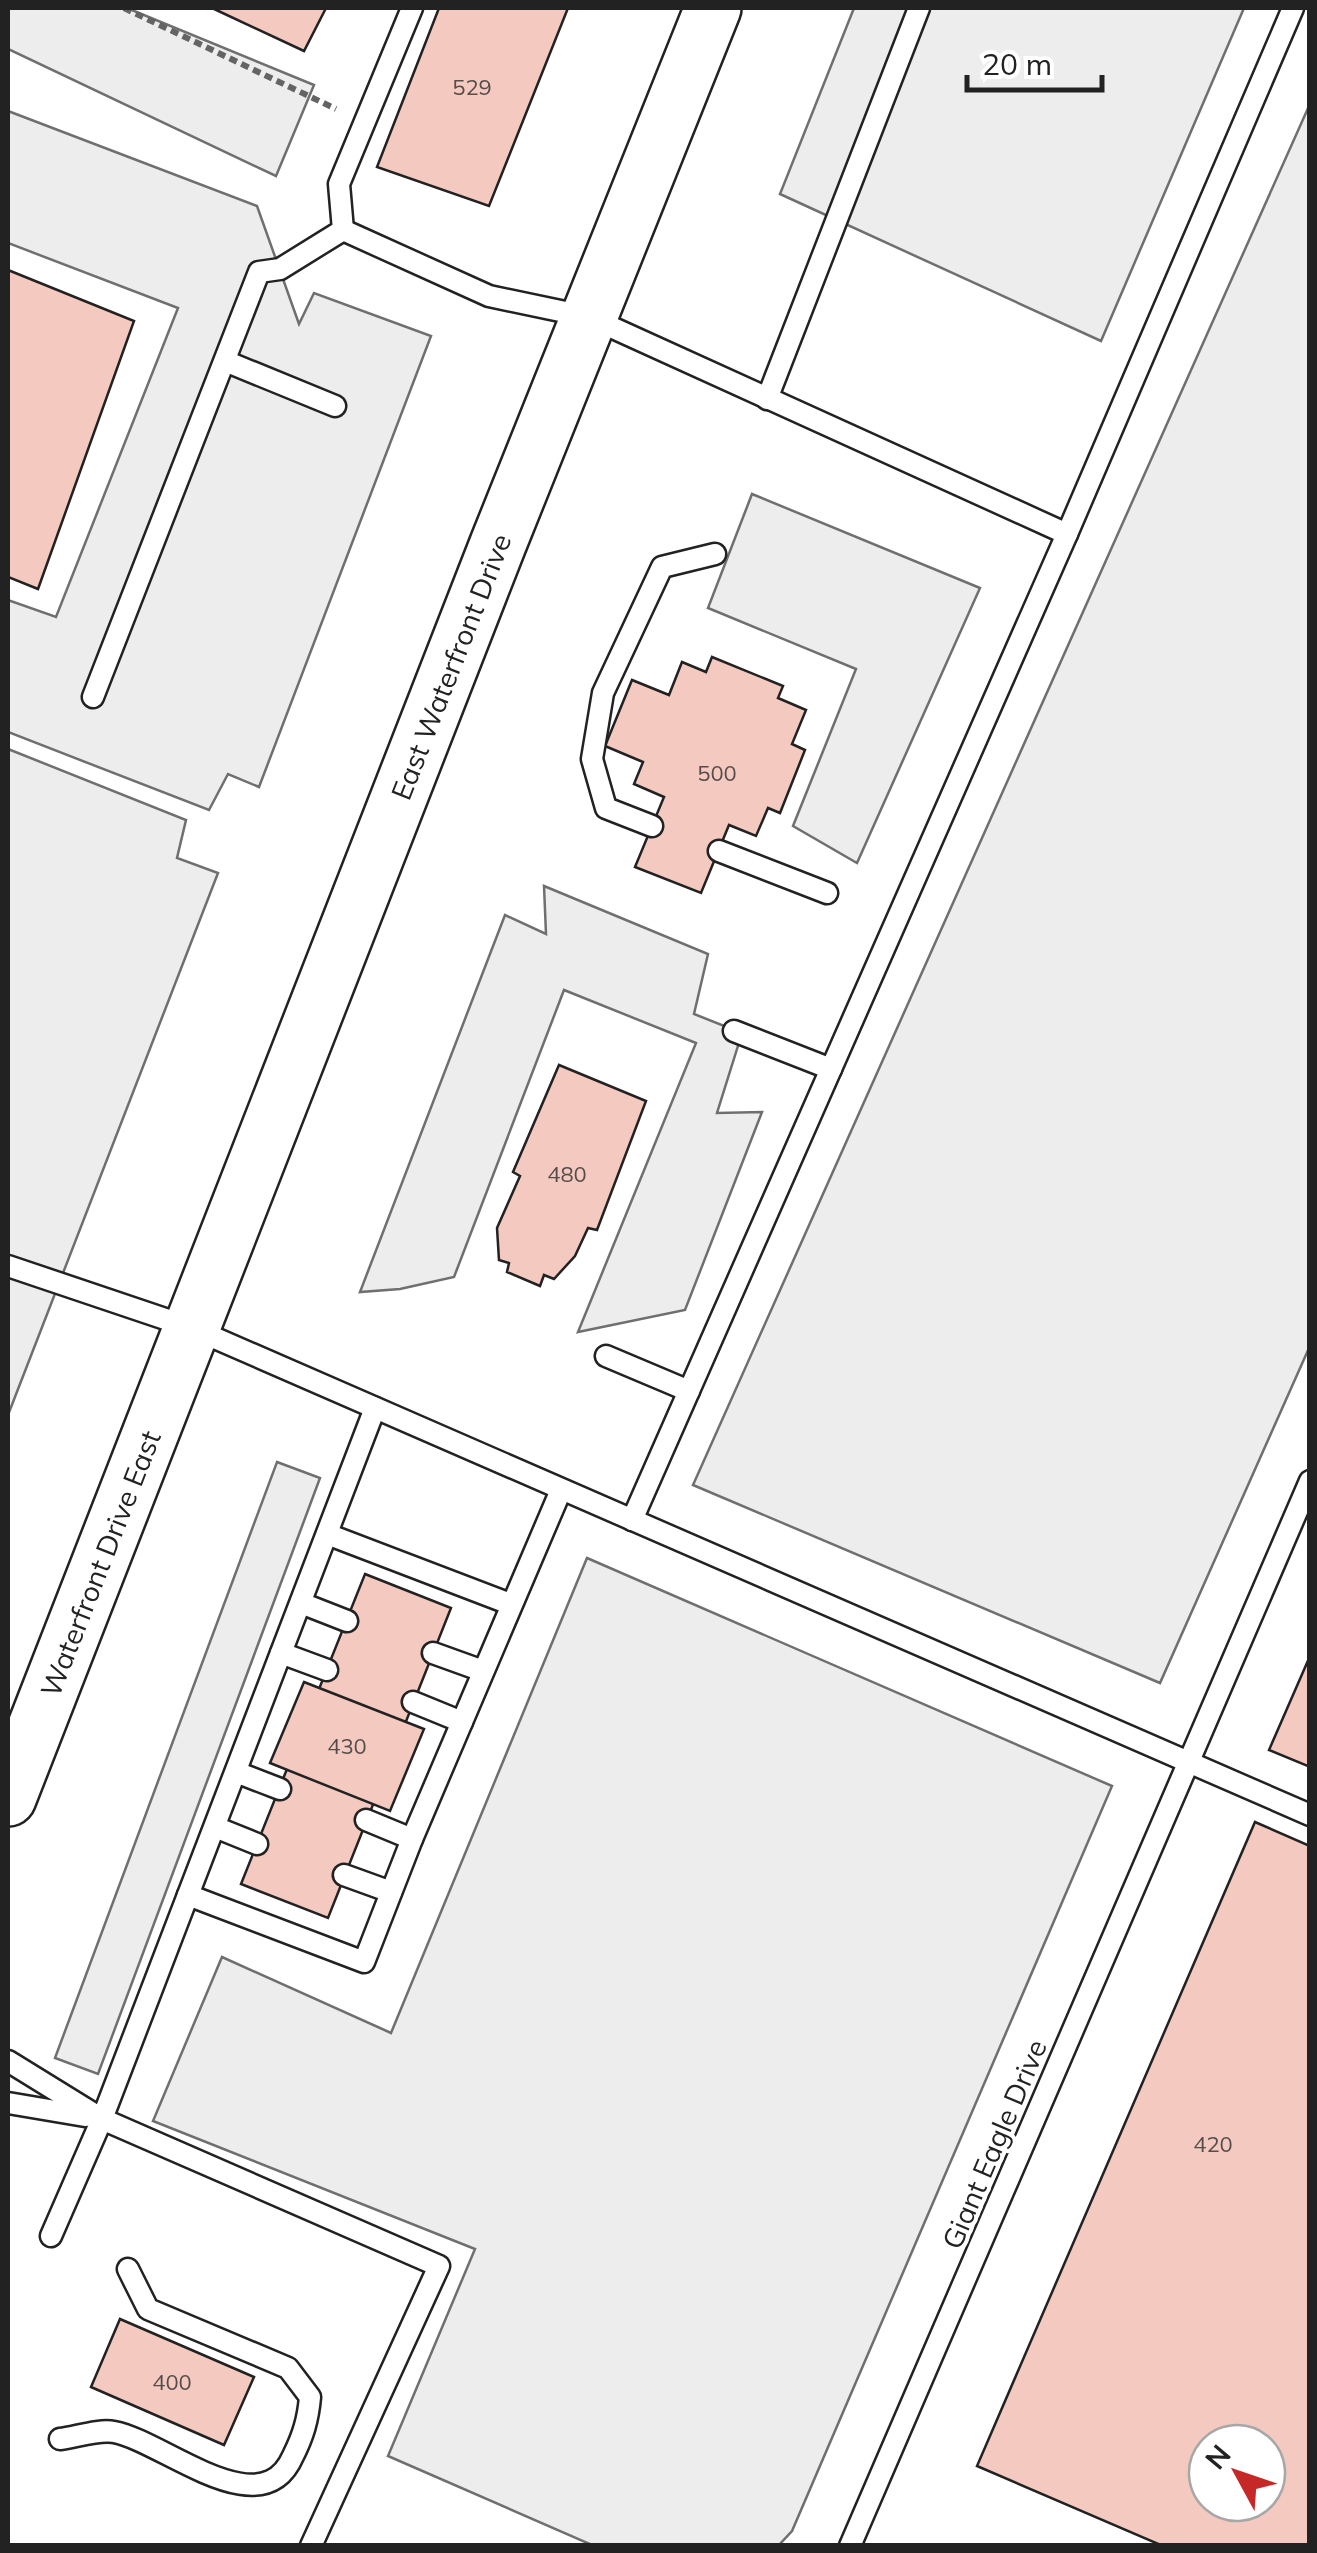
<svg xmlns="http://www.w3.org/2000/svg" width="1317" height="2553" font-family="Mulish,sans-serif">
<rect width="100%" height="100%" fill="#fff"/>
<g fill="#ededed" stroke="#6f6f6f" stroke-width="2.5">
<path d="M8,8H127L314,85L276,176L8,49Z"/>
<path d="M854,8H1244L1101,341L780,194Z"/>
<path d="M1309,106V1348L1160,1683L693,1485Z"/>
<path d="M8,111L257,206L299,324L314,293L431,336L259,787L228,774L209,810L8,732V600L56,617L178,308L8,243Z"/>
<path d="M752,494L980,588L857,863L793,826L856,669L708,608Z"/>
<path d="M8,749L186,820L177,858L218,873L8,1415Z"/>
<path d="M544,886L708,954L694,1014L742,1033L717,1113L762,1112L685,1310L578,1332L696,1043L564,990L454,1277L400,1289L360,1292L505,915L546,934Z"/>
<path d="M277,1462L320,1478L98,2074L55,2058Z"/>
<path d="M587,1558L1112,1786L792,2531L779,2545H592L388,2456L475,2249L153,2121L222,1957L391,2033Z"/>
</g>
<g fill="#f3c9c0" stroke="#222" stroke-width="2.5" fill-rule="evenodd">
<path d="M212,8H326L304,51Z"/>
<path d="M439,8H568L489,206L377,167Z"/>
<path d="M8,270L134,321L38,589L8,577Z"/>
<path d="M712,657L783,686L778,698L806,710L792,744L805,750L780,813L768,808L756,836L729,825L701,893L635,867L664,797L634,784L643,762L605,746L632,680L669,695L682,662L706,672Z"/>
<path d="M559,1065L646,1101L597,1230L588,1228L575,1256L554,1279L544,1275L540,1286L507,1272L509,1263L499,1260L497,1228L520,1176L513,1172Z"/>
<path d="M365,1574L451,1608L328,1918L241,1884Z"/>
<path d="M1310,1656V1767L1269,1750Z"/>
<path d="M304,1682L424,1729L390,1811L270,1763Z"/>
<path d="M1255,1822L1310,1846V2546H1163L977,2466ZM1207,2443H1267V2503H1207Z"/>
<path d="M120,2319L254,2377L224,2445L91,2387Z"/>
</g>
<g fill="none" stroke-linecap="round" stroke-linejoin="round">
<defs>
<g id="lane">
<path d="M343,230L489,296L589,317L1067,534"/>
<path d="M225,361L335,406"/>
<path d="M767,399L919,8"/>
<path d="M93,697L259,272L280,269L343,230L339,184L412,8"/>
<path d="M652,826L606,808L592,759L603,693L662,567L715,554"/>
<path d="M719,851L827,893"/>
<path d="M734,1031L831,1069"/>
<path d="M8,1266L192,1328L1310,1815"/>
<path d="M606,1356L689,1391"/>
<path d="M632,1520L1067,534L1293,8"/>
<path d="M327,1534L510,1604"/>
<path d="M301,1603L347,1621"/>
<path d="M281,1653L327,1670"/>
<path d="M433,1653L483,1671"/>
<path d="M413,1702L462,1722"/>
<path d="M236,1772L280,1789"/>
<path d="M366,1820L412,1839"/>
<path d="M215,1827L257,1844"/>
<path d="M344,1875L391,1892"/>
<path d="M188,1895L364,1962L412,1839L561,1490"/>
<path d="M8,2061L102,2119L439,2266L311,2546"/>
<path d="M8,2103L85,2116"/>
<path d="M51,2236L102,2119L375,1408"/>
<path d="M60,2439C76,2437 99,2429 114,2432C163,2441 261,2529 293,2456C303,2436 308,2420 310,2397L288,2368L148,2309L128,2269"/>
<path d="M850,2546L1310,1481"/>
</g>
<g id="secondary">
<path id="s1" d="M8,1798L498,544L713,8"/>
</g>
</defs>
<use href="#lane" stroke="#222" stroke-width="25"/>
<use href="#secondary" stroke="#222" stroke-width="60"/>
<path stroke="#646464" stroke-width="6" stroke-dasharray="8 5" stroke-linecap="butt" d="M124,8L336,109"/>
<use href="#lane" stroke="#fff" stroke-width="20"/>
<use href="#secondary" stroke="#fff" stroke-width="55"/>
</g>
<g text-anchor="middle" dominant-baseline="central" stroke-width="8" stroke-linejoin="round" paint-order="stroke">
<g font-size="22" fill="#564c4a">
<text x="472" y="87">529</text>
<text x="717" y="773">500</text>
<text x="567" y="1174">480</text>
<text x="347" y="1746">430</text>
<text x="1213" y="2144">420</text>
<text x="172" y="2382">400</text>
</g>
<g font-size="28" fill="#222" stroke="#fff">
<text stroke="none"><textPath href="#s1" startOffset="1215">East Waterfront Drive</textPath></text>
<text stroke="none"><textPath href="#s1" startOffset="252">Waterfront Drive East</textPath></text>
<text transform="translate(994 2144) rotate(-67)">Giant Eagle Drive</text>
</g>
</g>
<rect width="1317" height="2553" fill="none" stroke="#222222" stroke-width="20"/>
<g transform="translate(1237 2473) rotate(310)"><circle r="48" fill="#ffffff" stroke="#a7a7a7" stroke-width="2.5"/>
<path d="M0-8L18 38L0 25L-18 38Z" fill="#c62828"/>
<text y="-15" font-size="28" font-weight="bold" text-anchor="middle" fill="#222222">N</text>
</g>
<path d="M967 75v15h135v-15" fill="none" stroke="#222222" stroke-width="5"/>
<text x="982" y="75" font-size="30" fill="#222222" stroke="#ffffff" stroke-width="8" paint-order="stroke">20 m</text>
</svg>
